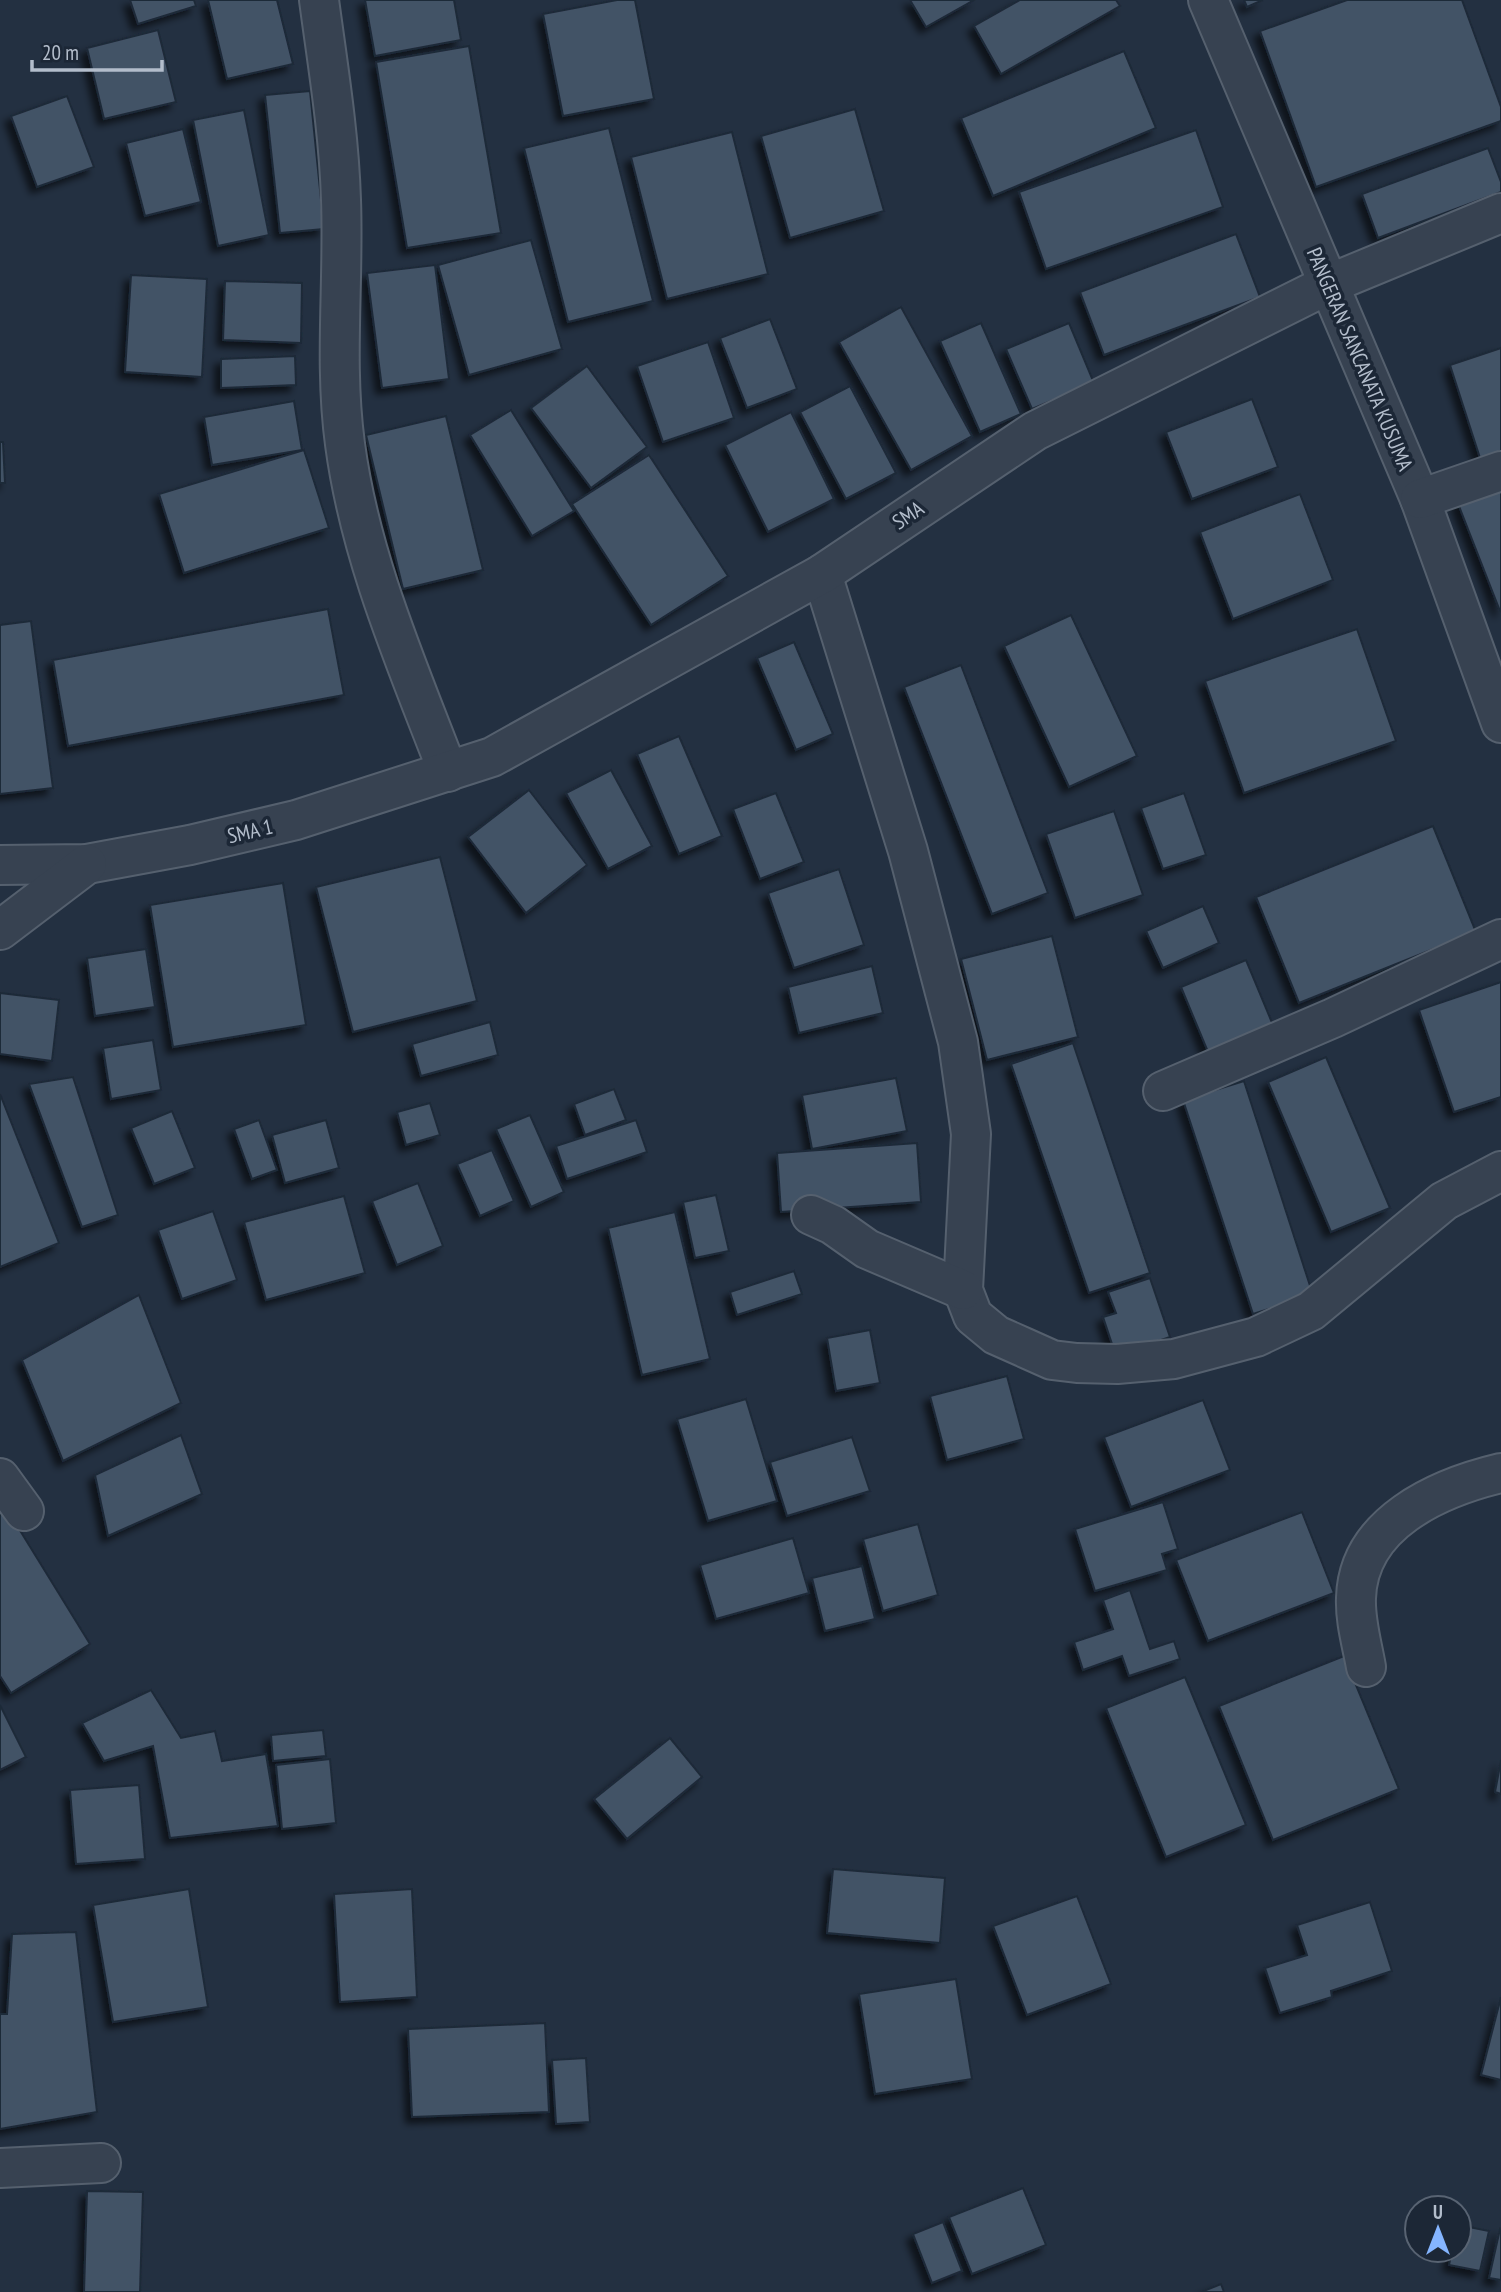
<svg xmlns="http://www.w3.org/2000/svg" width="1501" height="2292" font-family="'PT Sans Narrow',sans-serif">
<defs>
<filter id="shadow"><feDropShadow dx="-6" dy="6" stdDeviation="3.5" flood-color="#0009"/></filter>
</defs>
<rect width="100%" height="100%" fill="#233041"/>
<g fill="#435266" stroke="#1e2938" stroke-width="2" filter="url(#shadow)">
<path d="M130,0H194L196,6L138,24Z"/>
<path d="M208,0H277L293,64L227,79Z"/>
<path d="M365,0H454L461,40L375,56Z"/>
<path d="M617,0H635L654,99L563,116L543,14Z"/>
<path d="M910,0H974L926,27Z"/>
<path d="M1020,0H1116L1120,6L1001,74L974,26Z"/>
<path d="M1244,0H1263L1247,7Z"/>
<path d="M1347,0H1462L1501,107V121L1316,187L1260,31Z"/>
<path d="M158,30L176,102L104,119L87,48Z"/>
<path d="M469,46L501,233L407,248L376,62Z"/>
<path d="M1124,51L1156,128L993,196L961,118Z"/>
<path d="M310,91L324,229L280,233L265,95Z"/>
<path d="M67,96L94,167L37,187L11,116Z"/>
<path d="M855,109L884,211L790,238L761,136Z"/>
<path d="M244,110L269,235L218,246L193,120Z"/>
<path d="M609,128L653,301L568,322L524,148Z"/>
<path d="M183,129L201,202L145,216L126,143Z"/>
<path d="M1196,130L1223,207L1046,269L1019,192Z"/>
<path d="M732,132L768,274L667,299L631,157Z"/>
<path d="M1488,148L1501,182V192L1378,238L1362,194Z"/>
<path d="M1236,234L1260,297L1104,355L1080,292Z"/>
<path d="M531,240L562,349L469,375L438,265Z"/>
<path d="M435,265L449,379L382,388L367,273Z"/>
<path d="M131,275L207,279L202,377L125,372Z"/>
<path d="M225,281L302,283L301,343L223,340Z"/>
<path d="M901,307L972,436L911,470L839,342Z"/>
<path d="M770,319L797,389L747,408L720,338Z"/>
<path d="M981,323L1021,414L980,432L940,341Z"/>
<path d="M1069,323L1094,383L1032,409L1006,349Z"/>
<path d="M708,342L734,418L663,442L637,366Z"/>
<path d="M1501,348V451L1480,458L1450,365Z"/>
<path d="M295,356L296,385L221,388V359Z"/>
<path d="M587,366L647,447L591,488L531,408Z"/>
<path d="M850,386L896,473L846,499L800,412Z"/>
<path d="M1252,399L1278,467L1192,499L1166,432Z"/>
<path d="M294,401L302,450L212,465L204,417Z"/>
<path d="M511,410L574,511L532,536L470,435Z"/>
<path d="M791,412L834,499L768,532L725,445Z"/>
<path d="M446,416L483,570L403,589L366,435Z"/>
<path d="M0,442H3L5,483H0Z"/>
<path d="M304,450L329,528L184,573L159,494Z"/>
<path d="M649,455L728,576L651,625L572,504Z"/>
<path d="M1501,484V610L1500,611L1457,501Z"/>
<path d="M1300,494L1333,580L1233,619L1200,532Z"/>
<path d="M328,609L344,695L68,746L53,660Z"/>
<path d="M1071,615L1137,756L1069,787L1004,646Z"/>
<path d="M31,621L53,788L0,794V625Z"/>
<path d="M1357,629L1396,741L1244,793L1205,681Z"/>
<path d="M794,642L833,734L796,750L757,658Z"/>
<path d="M961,665L1048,893L992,914L904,687Z"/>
<path d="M679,736L722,836L679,854L637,754Z"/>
<path d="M611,770L652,846L608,869L566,793Z"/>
<path d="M529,790L587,865L526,913L468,837Z"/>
<path d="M776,793L804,862L760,879L733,809Z"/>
<path d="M1184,793L1206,855L1163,869L1141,808Z"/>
<path d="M1114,811L1143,895L1075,918L1046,834Z"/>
<path d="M1433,826L1476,932L1299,1003L1256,897Z"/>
<path d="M440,857L477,1001L353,1032L316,887Z"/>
<path d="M839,869L864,945L794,968L768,893Z"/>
<path d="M283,883L306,1025L173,1047L150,905Z"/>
<path d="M1203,906L1219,943L1163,968L1146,931Z"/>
<path d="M1052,936L1078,1037L987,1060L961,959Z"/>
<path d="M146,949L155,1007L95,1016L87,958Z"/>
<path d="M1246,960L1273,1025L1208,1052L1181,987Z"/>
<path d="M872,966L883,1013L799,1033L788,987Z"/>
<path d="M1501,982V1097L1454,1112L1419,1010Z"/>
<path d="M0,993L59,1000L52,1061L0,1054Z"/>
<path d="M490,1022L498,1055L421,1076L412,1044Z"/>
<path d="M153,1040L161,1090L111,1099L103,1048Z"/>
<path d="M1073,1043L1150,1273L1089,1293L1011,1064Z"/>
<path d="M1326,1057L1390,1208L1331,1232L1268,1082Z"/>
<path d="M73,1077L118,1215L82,1227L29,1084Z"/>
<path d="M896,1078L907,1131L812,1149L802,1095Z"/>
<path d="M1244,1081L1313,1295L1253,1314L1183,1100Z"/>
<path d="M614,1089L626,1120L585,1135L574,1104Z"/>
<path d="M0,1094L59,1243L0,1267Z"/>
<path d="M430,1103L440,1135L406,1145L397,1112Z"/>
<path d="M172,1111L195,1168L154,1184L131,1128Z"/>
<path d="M530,1115L564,1192L531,1207L496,1129Z"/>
<path d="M259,1120L277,1170L252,1179L234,1129Z"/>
<path d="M326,1120L339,1168L285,1183L272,1135Z"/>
<path d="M636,1120L647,1152L567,1179L556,1146Z"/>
<path d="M917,1143L921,1202L781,1212L777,1153Z"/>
<path d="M492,1150L514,1201L480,1216L457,1164Z"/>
<path d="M418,1183L443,1246L397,1265L372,1201Z"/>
<path d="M716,1195L729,1251L695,1258L683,1202Z"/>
<path d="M344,1196L365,1273L266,1300L244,1222Z"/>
<path d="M213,1211L237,1280L182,1299L158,1230Z"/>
<path d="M675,1212L710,1359L642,1375L608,1228Z"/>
<path d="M794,1271L802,1294L737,1315L730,1292Z"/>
<path d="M1150,1278L1170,1337L1129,1351L1114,1350L1103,1317L1116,1313L1108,1292Z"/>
<path d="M139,1295L181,1403L63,1461L22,1360Z"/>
<path d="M870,1330L880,1383L836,1391L827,1338Z"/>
<path d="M1007,1376L1024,1439L947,1460L930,1396Z"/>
<path d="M746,1399L777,1501L708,1521L677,1419Z"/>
<path d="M1203,1400L1230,1470L1131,1507L1104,1437Z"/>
<path d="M181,1435L202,1494L108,1536L95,1475Z"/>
<path d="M852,1437L870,1491L787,1516L770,1462Z"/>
<path d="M0,1498L90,1644L11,1693L0,1676Z"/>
<path d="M1163,1502L1178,1549L1162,1554L1167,1570L1095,1591L1075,1529Z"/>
<path d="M1302,1512L1334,1593L1208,1641L1176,1560Z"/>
<path d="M918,1524L938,1595L883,1611L863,1539Z"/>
<path d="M793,1538L809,1593L716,1619L700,1565Z"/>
<path d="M862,1566L875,1619L825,1631L812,1578Z"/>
<path d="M1130,1590L1150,1649L1174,1641L1180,1659L1129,1676L1122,1656L1083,1670L1074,1642L1113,1629L1103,1600Z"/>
<path d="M1344,1656L1399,1789L1273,1840L1219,1706Z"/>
<path d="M1185,1677L1246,1825L1166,1857L1106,1708Z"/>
<path d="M151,1690L181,1738L215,1731L222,1761L266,1754L278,1826L170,1838L153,1746L104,1761L82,1723Z"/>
<path d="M0,1705L26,1757L0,1770Z"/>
<path d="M323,1730L326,1756L273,1761L271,1735Z"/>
<path d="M670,1738L702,1777L627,1839L594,1799Z"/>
<path d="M330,1759L336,1823L282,1829L276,1765Z"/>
<path d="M1501,1760V1794L1495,1792Z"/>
<path d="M139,1785L145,1859L76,1864L70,1790Z"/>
<path d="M833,1869L945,1878L940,1943L827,1933Z"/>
<path d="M189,1889L208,2007L113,2022L93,1905Z"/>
<path d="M412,1889L417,1997L340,2002L334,1894Z"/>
<path d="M1077,1896L1111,1984L1027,2015L993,1926Z"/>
<path d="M1370,1902L1392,1971L1331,1991L1332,1997L1280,2013L1265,1968L1307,1955L1297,1925Z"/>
<path d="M76,1932L97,2112L0,2129V2014H7L12,1934Z"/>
<path d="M956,1979L972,2079L875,2094L859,1994Z"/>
<path d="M1501,1997V2080L1481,2075Z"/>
<path d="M545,2023L549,2112L412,2117L408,2029Z"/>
<path d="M586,2058L590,2122L556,2124L552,2060Z"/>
<path d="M1023,2188L1046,2245L972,2274L949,2217Z"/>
<path d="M87,2191L143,2192L140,2292H84Z"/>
<path d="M943,2222L962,2271L932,2283L913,2234Z"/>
<path d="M1459,2225L1489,2231L1480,2271L1449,2265L1452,2250H1459Z"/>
<path d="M1500,2229L1501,2230V2280L1489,2278Z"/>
<path d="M1221,2284L1224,2292H1201Z"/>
</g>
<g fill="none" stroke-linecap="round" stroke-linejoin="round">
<defs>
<g id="minor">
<path d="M319,0C328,67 339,133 341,200C344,282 334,363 345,444C360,558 407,665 448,772"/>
<path d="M1208,0L1420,499L1501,723"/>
<path d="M1420,499L1501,471"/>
<path d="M822,574L908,851L958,1042L971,1134L963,1290L973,1316L996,1335L1023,1347L1052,1360L1077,1363L1117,1364L1174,1359L1256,1337L1311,1311L1444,1201L1501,1171"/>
<path d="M0,865L87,864L190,845L296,820L492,757L822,574L1035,431L1329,284L1501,213"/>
<path d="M0,930L87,864"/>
<path d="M1163,1091L1333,1018L1501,939"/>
<path d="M811,1215L833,1225L867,1249L963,1290"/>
<path d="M0,1478L24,1511"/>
<path d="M1366,1667C1362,1644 1355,1621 1356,1598C1358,1523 1438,1488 1501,1473"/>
<path d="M0,2168L101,2163"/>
</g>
</defs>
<use href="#minor" stroke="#55606e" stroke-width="42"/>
<use href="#minor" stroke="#374251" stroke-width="38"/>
</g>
<g text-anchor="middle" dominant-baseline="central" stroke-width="7" stroke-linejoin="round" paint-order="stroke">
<g font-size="21" fill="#b3bdcb" stroke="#1c2736">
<text transform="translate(1360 359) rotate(67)">PANGERAN SANCANATA KUSUMA</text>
<text transform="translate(908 515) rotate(-34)">SMA</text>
<text transform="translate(250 831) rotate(-13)">SMA 1</text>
</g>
</g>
<g transform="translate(1438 2229)"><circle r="33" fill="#1c2736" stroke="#586372" stroke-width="2"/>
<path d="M0-5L12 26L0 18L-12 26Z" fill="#85b5ff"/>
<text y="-10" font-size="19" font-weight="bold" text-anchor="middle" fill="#b3bdcb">U</text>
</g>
<path d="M32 60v10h130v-10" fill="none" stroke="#b3bdcb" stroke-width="3.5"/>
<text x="42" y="60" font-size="21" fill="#b3bdcb" stroke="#1c2736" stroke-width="5" paint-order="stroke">20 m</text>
</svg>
